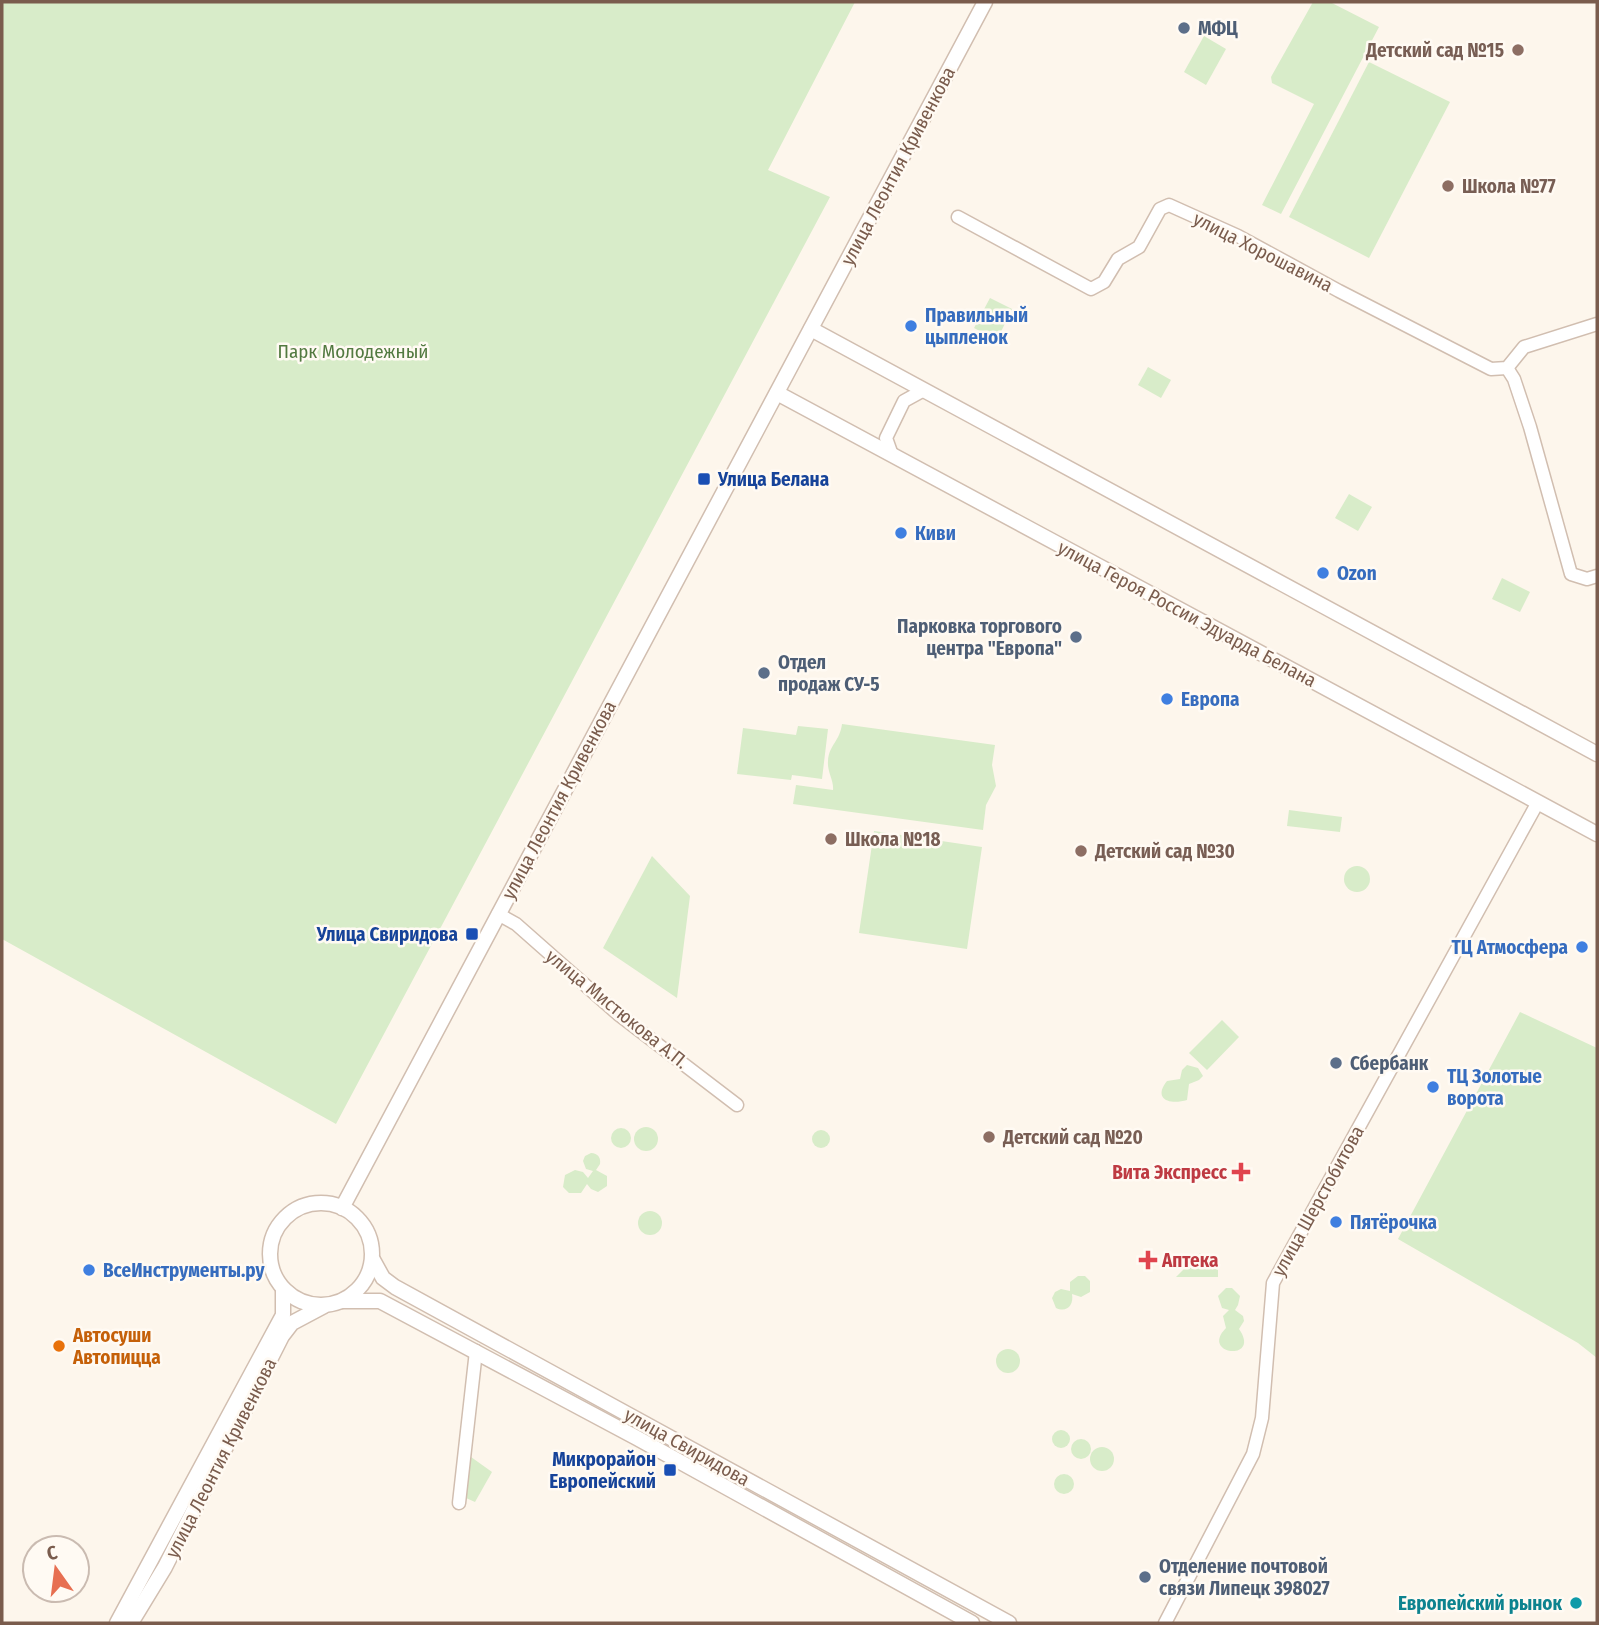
<svg xmlns="http://www.w3.org/2000/svg" width="1599" height="1625" font-family="'Fira Sans Condensed',sans-serif">
<rect width="100%" height="100%" fill="#fdf6ec"/>
<g fill="#d8ecc9">
<path d="M2,2H855L768,170L830,197L336,1124L2,939Z"/>
<path d="M1313,2H1330L1379,27L1281,214L1262,205L1314,104L1272,83L1271,77Z"/>
<path d="M1204,36L1226,49L1206,85L1184,72Z"/>
<path d="M1369,62L1450,102L1369,258L1289,217Z"/>
<path d="M990,298L1012,309L997,340L974,328Z"/>
<path d="M1148,367L1171,380L1161,398L1138,385Z"/>
<path d="M1349,494L1372,507L1358,531L1335,518Z"/>
<path d="M1502,578L1530,592L1520,612L1492,599Z"/>
<path d="M842,724L995,745L992,765L996,786L986,805L983,830L793,804L796,785L833,790C834,780 827,772 828,761C829,745 840,741 842,724Z"/>
<path d="M798,726L828,729L822,779L792,775L791,780L737,774L743,728L796,735Z"/>
<path d="M1289,810L1342,817L1340,832L1287,826Z"/>
<path d="M874,831L982,847L967,949L859,933Z"/>
<path d="M652,856L690,896L677,998L603,948Z"/>
<circle cx="1357" cy="879" r="13"/>
<path d="M1520,1012L1597,1048V1358L1578,1343L1398,1239Z"/>
<path d="M1222,1020L1239,1037L1207,1070L1189,1053Z"/>
<path d="M1187,1065L1198,1068L1203,1076L1199,1080L1189,1084L1187,1100C1171,1105 1152,1100 1167,1081L1180,1079L1182,1070Z"/>
<circle cx="646" cy="1139" r="12"/>
<circle cx="621" cy="1138" r="10"/>
<circle cx="821" cy="1139" r="9"/>
<path d="M591,1153C598,1153 601,1158 600,1164L596,1170L607,1176V1186L598,1192L591,1189L587,1184L581,1193H569L563,1187L565,1175L575,1170L583,1172L588,1178L593,1171L586,1169L583,1161L585,1156Z"/>
<circle cx="650" cy="1223" r="12"/>
<path d="M1200,1253L1218,1270V1277H1176Z"/>
<path d="M1078,1276H1085L1090,1281V1292L1081,1297L1072,1294C1074,1305 1067,1313 1056,1308L1052,1298L1055,1292L1061,1289L1070,1291V1282Z"/>
<path d="M1226,1288H1232L1240,1296L1238,1305L1235,1310L1243,1316L1244,1321L1239,1329C1262,1362 1199,1355 1226,1328L1223,1316L1229,1310L1222,1308L1218,1296Z"/>
<circle cx="1008" cy="1361" r="12"/>
<circle cx="1061" cy="1439" r="9"/>
<circle cx="1081" cy="1449" r="10"/>
<circle cx="1102" cy="1459" r="12"/>
<path d="M471,1457L492,1472L475,1502L466,1498Z"/>
<circle cx="1064" cy="1484" r="10"/>
</g>
<g fill="none" stroke-linecap="round" stroke-linejoin="round">
<defs>
<g id="minor">
<path d="M958,217L1091,289L1104,282L1118,259L1139,247L1160,209L1169,205L1238,236L1339,291L1491,369L1507,368L1524,347L1597,324"/>
<path d="M1507,368L1514,379L1530,427L1571,574L1587,579L1597,576"/>
<path d="M892,455L886,438L904,401L924,390"/>
<path d="M498,914L516,924L618,1014L737,1105"/>
<path d="M459,1503L476,1351"/>
<path d="M1165,1623L1253,1454L1262,1418L1273,1283L1538,802"/>
</g>
<g id="tertiary">
<path d="M811,329L1597,754"/>
<path d="M777,393L1597,834"/>
<circle cx="321" cy="1254" r="51"/>
<path d="M342,1208L985,2"/>
<path d="M373,1260L383,1278L395,1287L1009,1623"/>
<path d="M342,1301H380L637,1438L972,1623"/>
<path d="M117,1623L283,1315V1289"/>
<path d="M131,1623L165,1567L282,1336L292,1323L324,1306"/>
</g>
</defs>
<use href="#minor" stroke="#d1beb0" stroke-width="15"/>
<use href="#tertiary" stroke="#d1beb0" stroke-width="17"/>
<use href="#minor" stroke="#fff" stroke-width="12"/>
<use href="#tertiary" stroke="#fff" stroke-width="14"/>
</g>
<g fill="#5c6f8a" stroke="#fffaf3" stroke-width="2.5">
<circle cx="1184" cy="28" r="7"/>
<circle cx="1076" cy="637" r="7"/>
<circle cx="764" cy="673" r="7"/>
<circle cx="1336" cy="1063" r="7"/>
<circle cx="1145" cy="1577" r="7"/>
</g>
<g fill="#8d6e63" stroke="#fffaf3" stroke-width="2.5">
<circle cx="1518" cy="50" r="7"/>
<circle cx="1448" cy="186" r="7"/>
<circle cx="831" cy="839" r="7"/>
<circle cx="1081" cy="851" r="7"/>
<circle cx="989" cy="1137" r="7"/>
</g>
<g fill="#3f7fe0" stroke="#fffaf3" stroke-width="2.5">
<circle cx="911" cy="326" r="7"/>
<circle cx="901" cy="533" r="7"/>
<circle cx="1323" cy="573" r="7"/>
<circle cx="1167" cy="699" r="7"/>
<circle cx="1582" cy="947" r="7"/>
<circle cx="1433" cy="1087" r="7"/>
<circle cx="1336" cy="1222" r="7"/>
<circle cx="89" cy="1270" r="7"/>
</g>
<g fill="#1a4fb4" stroke="#fffaf3" stroke-width="2.5">
<rect x="697" y="472" width="14" height="14" rx="3.5"/>
<rect x="465" y="927" width="14" height="14" rx="3.5"/>
<rect x="663" y="1463" width="14" height="14" rx="3.5"/>
</g>
<g fill="#e0444e" stroke="#fffaf3" stroke-width="2.5">
<path d="M1237.5 1161.5h7v7h7v7h-7v7h-7v-7h-7v-7h7z"/>
<path d="M1144.5 1249.5h7v7h7v7h-7v7h-7v-7h-7v-7h7z"/>
</g>
<circle fill="#e8710a" stroke="#fffaf3" stroke-width="2.5" cx="59" cy="1346" r="7"/>
<circle fill="#0f9aa8" stroke="#fffaf3" stroke-width="2.5" cx="1576" cy="1603" r="7"/>
<g text-anchor="middle" dominant-baseline="central" stroke-width="5" stroke-linejoin="round" paint-order="stroke">
<g font-size="19" font-weight="bold" fill="#4e5e75" stroke="#fffaf3" text-anchor="start">
<text x="1198" y="28">МФЦ</text>
<text x="1062" y="626" text-anchor="end">Парковка торгового<tspan x="1062" dy="22">центра "Европа"</tspan></text>
<text x="778" y="662">Отдел<tspan x="778" dy="22">продаж СУ-5</tspan></text>
<text x="1350" y="1063">Сбербанк</text>
<text x="1159" y="1566">Отделение почтовой<tspan x="1159" dy="22">связи Липецк 398027</tspan></text>
</g>
<g font-size="19" font-weight="bold" fill="#785e54" stroke="#fffaf3" text-anchor="start">
<text x="1504" y="50" text-anchor="end">Детский сад №15</text>
<text x="1462" y="186">Школа №77</text>
<text x="845" y="839">Школа №18</text>
<text x="1095" y="851">Детский сад №30</text>
<text x="1003" y="1137">Детский сад №20</text>
</g>
<g font-size="19" fill="#7a5c4d" stroke="#fffaf3">
<text transform="translate(898 166) rotate(-62)">улица Леонтия Кривенкова</text>
<text transform="translate(1263 252) rotate(27)">улица Хорошавина</text>
<text transform="translate(1187 614) rotate(28)">улица Героя России Эдуарда Белана</text>
<text transform="translate(559 800) rotate(-62)">улица Леонтия Кривенкова</text>
<text transform="translate(617 1009) rotate(39)">улица Мистюкова А.П.</text>
<text transform="translate(1318 1201) rotate(-61)">улица Шерстобитова</text>
<text transform="translate(687 1447) rotate(29)">улица Свиридова</text>
<text transform="translate(221 1458) rotate(-63)">улица Леонтия Кривенкова</text>
</g>
<g font-size="19" font-weight="bold" fill="#366cbe" stroke="#fffaf3" text-anchor="start">
<text x="925" y="315">Правильный<tspan x="925" dy="22">цыпленок</tspan></text>
<text x="915" y="533">Киви</text>
<text x="1337" y="573">Ozon</text>
<text x="1181" y="699">Европа</text>
<text x="1568" y="947" text-anchor="end">ТЦ Атмосфера</text>
<text x="1447" y="1076">ТЦ Золотые<tspan x="1447" dy="22">ворота</tspan></text>
<text x="1350" y="1222">Пятёрочка</text>
<text x="103" y="1270">ВсеИнструменты.ру</text>
</g>
<g font-size="19" fill="#537a41" stroke="#fffaf3">
<text x="353" y="351">Парк Молодежный</text>
</g>
<g font-size="19" font-weight="bold" fill="#164399" stroke="#fffaf3" text-anchor="end">
<text x="718" y="479" text-anchor="start">Улица Белана</text>
<text x="458" y="934">Улица Свиридова</text>
<text x="656" y="1459">Микрорайон<tspan x="656" dy="22">Европейский</tspan></text>
</g>
<g font-size="19" font-weight="bold" fill="#be3a42" stroke="#fffaf3" text-anchor="end">
<text x="1227" y="1172">Вита Экспресс</text>
<text x="1162" y="1260" text-anchor="start">Аптека</text>
</g>
<g font-size="19" font-weight="bold" fill="#c56008" stroke="#fffaf3" text-anchor="start">
<text x="73" y="1335">Автосуши<tspan x="73" dy="22">Автопицца</tspan></text>
</g>
<g font-size="19" font-weight="bold" fill="#0d838f" stroke="#fffaf3" text-anchor="end">
<text x="1562" y="1603">Европейский рынок</text>
</g>
</g>
<rect width="1599" height="1625" fill="none" stroke="#7a5c4d" stroke-width="7"/>
<g transform="translate(56 1569) rotate(346)"><circle r="33" fill="#fffaf3" stroke="#cabbb1" stroke-width="2"/>
<path d="M0-5L12 26L0 18L-12 26Z" fill="#e76f51"/>
<text y="-10" font-size="19" font-weight="bold" text-anchor="middle" fill="#7a5c4d">С</text>
</g>
</svg>
